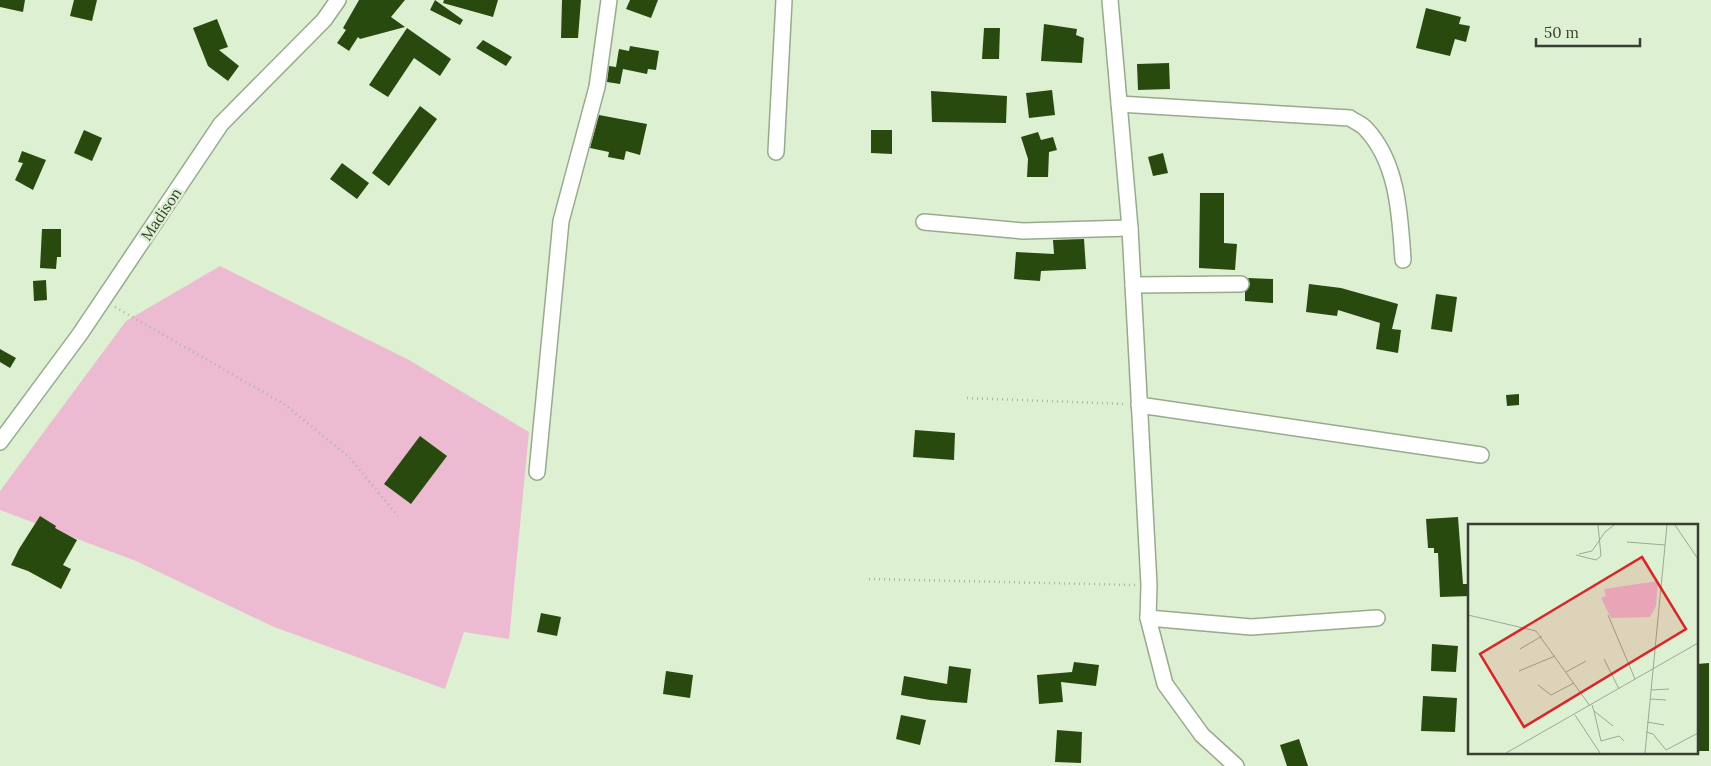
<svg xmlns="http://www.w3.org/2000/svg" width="1711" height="766" font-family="Lora,serif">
<rect width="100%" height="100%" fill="#ddf1d2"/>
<path fill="#ecbbd2" d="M220,266L409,360L529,432L509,639L464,632L445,689L274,627L136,561L0,510V491L126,321Z"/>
<g fill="#294a0f">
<path d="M0,0H25L23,12L0,7Z"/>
<path d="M74,0H97L92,21L70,16Z"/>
<path d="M359,0H405L391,17L405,27L360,39L358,37L349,51L337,43L346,30L343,28Z"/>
<path d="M435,0L463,20L460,25L430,10Z"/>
<path d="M444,0H498L493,17L443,3Z"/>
<path d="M562,0H581L578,38H561Z"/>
<path d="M630,0H658L651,18L626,9Z"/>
<path d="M1426,8L1461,17L1459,24L1470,26L1466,42L1455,39L1450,56L1416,48Z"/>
<path d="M217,19L228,47L219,50L239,66L228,81L208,66L193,28Z"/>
<path d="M1044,24L1077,29L1076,35L1084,38L1082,63L1041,61Z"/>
<path d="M407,28L451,59L440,76L414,58L388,97L369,85Z"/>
<path d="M984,28H1000L999,59H982Z"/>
<path d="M483,40L512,57L506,66L476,48Z"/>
<path d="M630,46L659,51L656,70L648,69L647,74L623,69L620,84L607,82L609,66L616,67L619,49L629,51Z"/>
<path d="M1169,63L1170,89L1138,90L1137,64Z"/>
<path d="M1052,90L1055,115L1029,118L1026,93Z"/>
<path d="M931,91L1007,96L1006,123L932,122Z"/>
<path d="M420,106L437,119L389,186L372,173Z"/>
<path d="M599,115L647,124L640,155L626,151L624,160L608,157L609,152L590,148Z"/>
<path d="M84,130L102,138L92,161L74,153Z"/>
<path d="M871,130H892V154L871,153Z"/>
<path d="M1038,132L1041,140L1053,137L1057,150L1049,152L1048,177H1027L1028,159L1021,137Z"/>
<path d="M22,151L46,160L33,190L15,180L23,163L18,162Z"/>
<path d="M1163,153L1168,173L1153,176L1148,157Z"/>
<path d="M342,163L369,183L357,199L330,179Z"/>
<path d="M1200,193H1224V243L1237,244L1235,270L1199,268Z"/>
<path d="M42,229H61V257H57L56,269L40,268Z"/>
<path d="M1084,239L1086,269L1041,271L1040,281L1014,279L1016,252L1054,254L1053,240Z"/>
<path d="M1248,278L1273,279V303L1245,301V292L1250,284Z"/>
<path d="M46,280L47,300L34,301L33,281Z"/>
<path d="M1309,284L1341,288L1398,304L1392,329L1401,330L1398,353L1376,349L1380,323L1338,310L1337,316L1306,312Z"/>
<path d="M1436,294L1457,297L1452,332L1431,329Z"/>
<path d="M0,349L16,358L10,368L0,362Z"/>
<path d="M1519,394V405L1507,406L1506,395Z"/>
<path d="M915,430L955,433L954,460L913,457Z"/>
<path d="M420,436L447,456L411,504L384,484Z"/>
<path d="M40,516L56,526L55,528L77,540L63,565L71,569L61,589L28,571L11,565L19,549Z"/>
<path d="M1458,517L1463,584H1470V596L1440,597L1438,553H1434V548H1428L1426,519Z"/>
<path d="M541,613L561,617L557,636L537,632Z"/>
<path d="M1432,644L1458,646L1456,672L1431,671Z"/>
<path d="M1074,662L1099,665L1096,686L1061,682L1063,702L1039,704L1037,675L1072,672Z"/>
<path d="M1709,663V751H1697V664Z"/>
<path d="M949,666L971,669L967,703L930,700L901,695L904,676L947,684Z"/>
<path d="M666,671L693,675L690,698L663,694Z"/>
<path d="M1423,696L1457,698L1455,732L1421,731Z"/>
<path d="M901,715L926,720L920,745L896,739Z"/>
<path d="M1057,730L1082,732L1081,763L1055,762Z"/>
<path d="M1299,739L1308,766H1287L1280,745Z"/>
</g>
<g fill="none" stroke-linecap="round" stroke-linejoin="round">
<defs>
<g id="minor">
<path d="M1110,0L1130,228L1149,585L1148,618L1165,684L1202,735L1236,766"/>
<path d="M1119,104L1350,118C1355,122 1362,124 1366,129C1398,163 1400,216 1403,260"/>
<path d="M776,152L784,0"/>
<path d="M924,222L1023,231L1130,228"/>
<path d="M1133,285L1241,284"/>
<path d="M1139,405L1481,455"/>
<path d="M0,442L80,334L221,124L324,20L338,0"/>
<path d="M537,472L561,221L597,87L609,0"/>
<path d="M1148,618L1251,627L1377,618"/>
</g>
</defs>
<use href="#minor" stroke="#97aa8d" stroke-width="18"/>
<g stroke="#a6b69d" stroke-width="2.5" stroke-dasharray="1 4" stroke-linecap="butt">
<path d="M115,307L284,404L349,457L398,516"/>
<path d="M967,398L1125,404"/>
<path d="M869,579L1135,585"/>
</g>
<use href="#minor" stroke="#fff" stroke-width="15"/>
</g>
<g text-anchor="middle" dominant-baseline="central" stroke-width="5" stroke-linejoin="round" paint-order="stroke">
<g font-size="15" fill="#373f32" stroke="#ddf1d2">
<text transform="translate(161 214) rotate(-56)">Madison</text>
</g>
</g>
<g transform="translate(1468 524)">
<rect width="230" height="230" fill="#ddf1d2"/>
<path d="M190,57L188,82L182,93L143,94L133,74L138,72L136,65Z" fill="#ecbbd2"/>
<path fill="none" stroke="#9baa92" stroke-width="1" d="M207,1L230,35M159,18L197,21M111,30L124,27L137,8L146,1M108,31L128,36L133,32L130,1M0,91L68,107L122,182M140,91L167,155M52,125L74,112M136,135L151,165M51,147L87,132M98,148L118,137M70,161L83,171L106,159M183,166L201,165M182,175L198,176M124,181L126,187L145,202M126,187L133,217L151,212L156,217M107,191L132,229M179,198L196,201M178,208L185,210L198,226L230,209M38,229L230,119M177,229L199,1"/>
<path fill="#d62828" fill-opacity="0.15" stroke="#d62828" stroke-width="2.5" d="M174,33L218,105L56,203L12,130Z"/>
<rect width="230" height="230" fill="none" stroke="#373f32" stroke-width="2.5"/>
</g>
<path d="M1536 38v8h104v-8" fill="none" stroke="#373f32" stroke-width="2.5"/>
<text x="1544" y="38" font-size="15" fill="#373f32" stroke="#ddf1d2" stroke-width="4" paint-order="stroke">50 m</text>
</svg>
